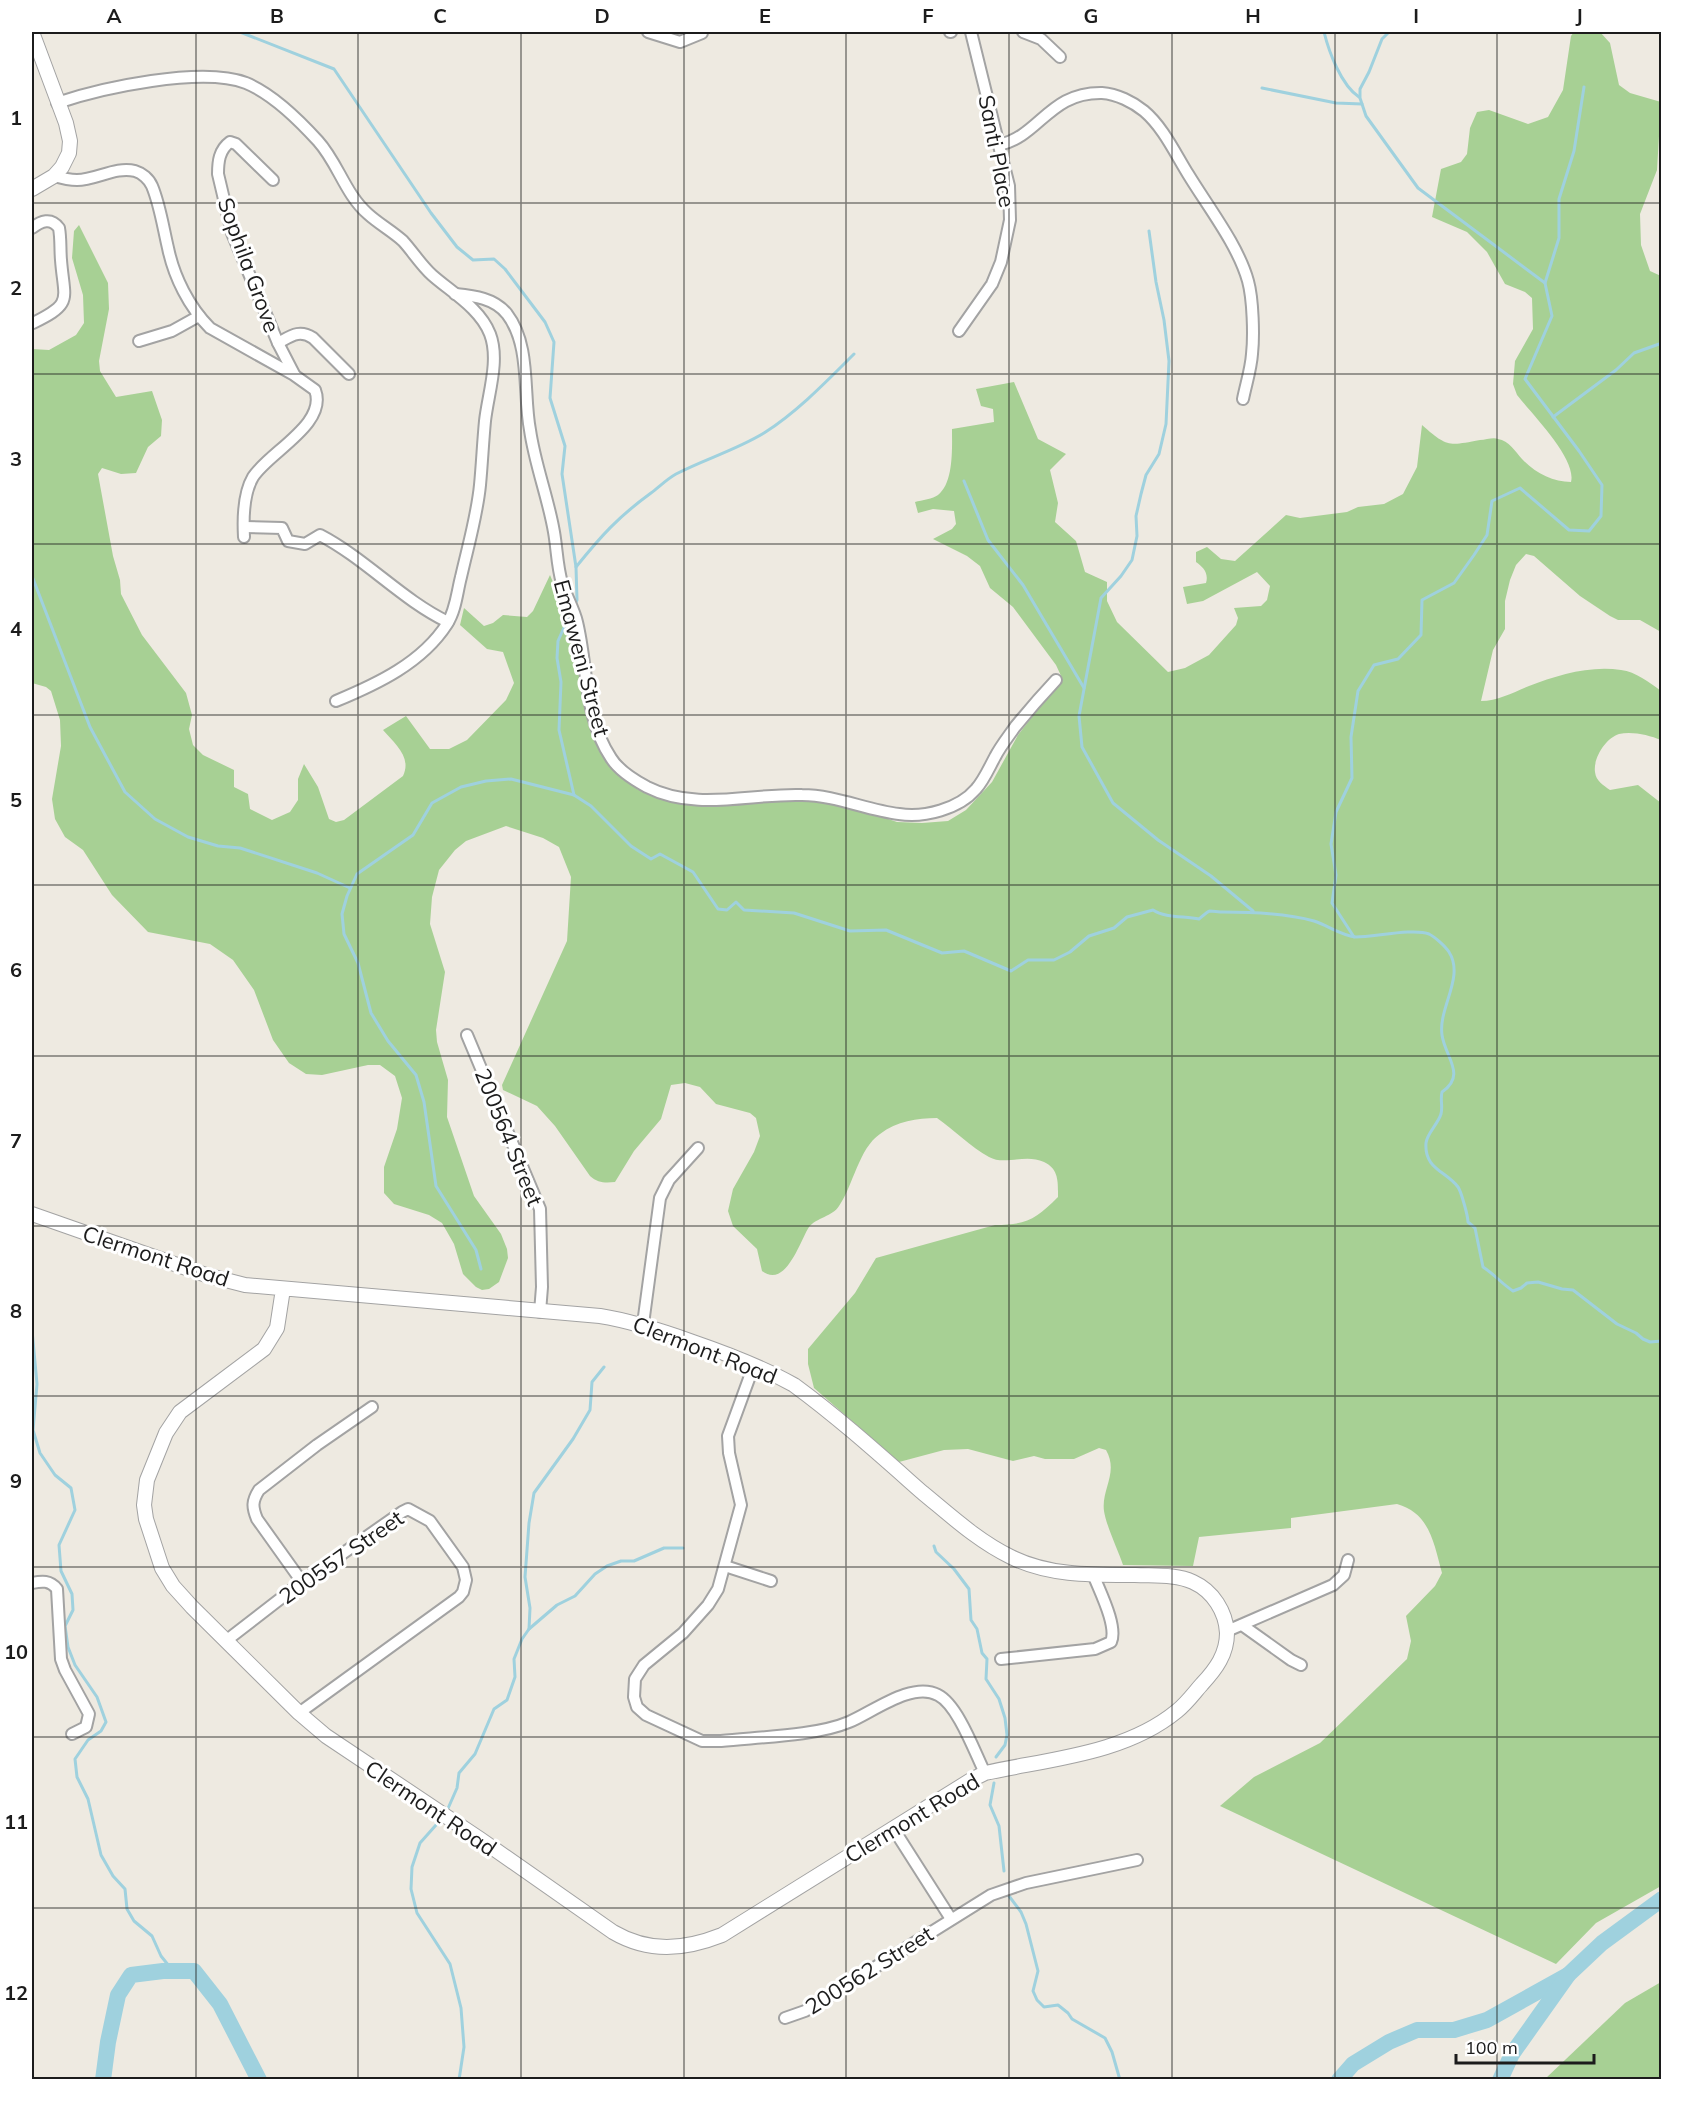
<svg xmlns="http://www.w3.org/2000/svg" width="1693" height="2111" font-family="Mulish,sans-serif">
<rect width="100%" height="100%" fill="#eeeae1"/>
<g fill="#a7d094">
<path d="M1574,32H1600L1610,43L1619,85L1630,93L1661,102L1657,170L1640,214L1641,245L1650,271L1661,276V632L1640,620H1618L1610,616L1580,596L1534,556L1526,554L1516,565L1510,580L1505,601V629L1493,650L1481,701C1498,701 1514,692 1529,686C1557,675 1591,665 1621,670C1636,672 1649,682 1661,691V740C1649,735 1632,731 1619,734C1606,738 1593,758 1595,772C1596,781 1603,785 1610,790L1638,785L1661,803V1886L1596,1923L1556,1964L1220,1806L1254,1777L1320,1743L1407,1659L1411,1641L1406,1616L1435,1586L1442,1573C1434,1544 1430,1513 1397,1504L1291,1518V1528L1199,1537L1193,1566L1123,1565C1118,1550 1106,1525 1104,1511C1101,1489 1119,1473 1106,1450L1099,1448L1074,1459H1045L1034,1456L1013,1461L968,1449L944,1450L899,1462L814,1388L808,1364V1349L855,1293L876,1258L995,1225C1027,1225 1036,1219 1058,1197C1058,1182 1059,1169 1044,1162C1025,1153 1005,1166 989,1157C971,1147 954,1130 937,1118C917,1118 897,1121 880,1134C859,1148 853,1186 839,1206C833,1216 816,1218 809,1227C800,1241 786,1289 762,1271L757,1249L733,1226L728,1211L733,1189L754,1152L760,1136L756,1118L750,1113L716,1104L700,1087L685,1083L671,1085L661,1119L634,1151L615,1182C605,1183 598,1183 590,1176L555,1126L537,1106L503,1090L502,1085L567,941L571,877L559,847L543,838L506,826L466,841L455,850L439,870L432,897L430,924L445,972L436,1030L437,1042L448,1080L447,1117L474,1196L501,1234L507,1249L508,1258L499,1282L489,1289L482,1290L476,1287L463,1274L454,1244L442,1223L429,1215L394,1204L384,1193V1167L397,1129L402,1098L395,1076L380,1065H368L322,1075L306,1074L289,1063L273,1040L254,990L233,960L210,944L148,932L112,895L83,850L65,837L55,819L52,799L61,746L60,720L51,691L46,687L32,683V349L49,350L76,335L84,323L83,295L72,258L74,231L79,225L108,283L109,309L99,361L100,371L116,397L152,391L162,420L161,436L148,447L136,473L121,474L102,468L98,474L113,556L120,580L121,594L142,635L186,693L192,715L189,729L193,745L203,755L234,770V787L248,794L250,809L272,820L290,812L298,800V779L304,764L318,787L329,819L336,822L344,820L403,776C412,757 395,744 383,730L406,716L430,749H449L467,740L506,700L514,683L503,652L487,649L460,625L464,608L484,626L493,623L503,615L527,617L533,611L550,575L567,616L577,669L593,727L612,769L637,789L657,796L696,805L765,799L812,800L853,807L897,822L922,823L948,821L966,810L992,782L1018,735L1062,678L1056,665L1013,607L990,588L980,566L967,556L933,539L952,529L956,524L954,511L933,509L918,513L915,502C922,500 933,499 938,495C954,483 952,447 952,429L994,422L993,409L981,406L976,389L1014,382L1038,439L1066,454L1050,470L1058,503L1055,522L1076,541L1085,572L1107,582V601L1117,622L1168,672L1185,668L1209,655L1236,625L1238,618L1234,608L1261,606L1267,600L1270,586L1257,572L1203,601L1187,604L1183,587L1206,583C1209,573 1203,567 1196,562V552L1207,547L1221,559L1235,561L1286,515L1300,518L1347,512L1358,507L1384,504L1403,494L1417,467L1422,425C1447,447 1448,446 1480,440C1486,440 1493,437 1498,439C1509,441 1515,451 1522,459C1535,473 1553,482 1571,482C1577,459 1532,414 1517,395L1513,384L1515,361L1533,329L1532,298L1525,292L1505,284L1487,252L1467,232L1432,217L1441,169L1461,162L1467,154L1470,128L1477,112L1489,110L1528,124L1548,117L1563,90L1571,36Z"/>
<path d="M1661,1982V2079H1545L1625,2003Z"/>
</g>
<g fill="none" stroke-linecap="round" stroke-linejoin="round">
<g stroke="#9fd1de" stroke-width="3">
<path d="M240,32L334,69L431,213L457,247L473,260L494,259L505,269L545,322L554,342L550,398L565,446L562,474L576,567L577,600L574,606"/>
<path d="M1324,32C1329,52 1341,85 1359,97"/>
<path d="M1262,88L1336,103L1362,104"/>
<path d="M1149,231L1156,282L1164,320L1169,361L1166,424L1159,454L1146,475L1141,494L1136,516L1137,536L1132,560L1121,576L1101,598L1079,716L1082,747L1113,803L1158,840L1211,876L1253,911"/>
<path d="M1545,283L1559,238V199L1574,151L1584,87"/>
<path d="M1553,417L1616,370L1634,353L1662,343"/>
<path d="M964,481L988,540L1023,585L1084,688"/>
<path d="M576,567C601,536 618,517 651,493C659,487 667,479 676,474C705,459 736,450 764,433C797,412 826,382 854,354"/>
<path d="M32,576L90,727L125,792L155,819L188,837L218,846L240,848L317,873L350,888"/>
<path d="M570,614L558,641L557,658L561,682L559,730L574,795"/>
<path d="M1354,937L1332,903L1336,875L1331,844L1336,812L1352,778L1351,737L1358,691L1374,665L1398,659L1421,635L1422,600L1454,583L1474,555L1487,535L1492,501L1520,488L1569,530L1589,531L1601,516L1602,485L1579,451L1525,379L1552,316L1545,283L1418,188L1366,116L1360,98V89L1369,72L1382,39L1389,32"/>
<path d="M481,1269L476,1250L436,1186L424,1102L416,1075L388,1041L371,1013L358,963L344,934L342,914L347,896L357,874L413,835L432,803L461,787L486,781L511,779L574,795L591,806L631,846L651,859L660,854L693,872L718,909L727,910L736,902L744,910L794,913L850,931L886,930L942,953L964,951L1011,971L1028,960H1054L1070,952L1089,936L1114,928L1127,917L1153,910C1165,918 1184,916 1199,919C1202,917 1206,912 1210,911C1213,911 1219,912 1223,912C1253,912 1285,913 1314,921C1327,925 1342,936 1356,937C1374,937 1414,928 1429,934C1435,937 1445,946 1449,952C1465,977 1438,1008 1442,1035C1445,1057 1467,1075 1442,1092C1440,1100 1443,1106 1441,1114C1438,1124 1427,1133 1426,1143C1424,1169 1446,1171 1458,1187C1461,1191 1468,1216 1468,1222L1475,1228L1483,1267C1494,1274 1501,1283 1513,1291L1521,1288L1527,1283L1538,1282L1562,1289L1573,1290L1617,1324L1636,1333L1643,1339L1650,1342L1662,1341"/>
<path d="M32,1330L37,1384L33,1430L40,1453L55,1475L71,1488L75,1510L59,1545L61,1571L72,1594L73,1610L65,1626L68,1647L75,1665L97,1697L106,1722L101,1731L88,1740L75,1759L77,1777L88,1799L101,1855L113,1876L125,1889L127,1909L134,1921L152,1936L161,1956L173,1971"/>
<path d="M934,1546L936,1552L954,1569L969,1589L971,1620L977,1629L982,1653L987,1659L986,1679L999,1699L1005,1718L1007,1735L1005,1745L996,1757"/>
<path d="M529,1629L557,1605L575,1596L595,1574L607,1566L621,1561H634L664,1548H683"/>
<path d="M994,1783L990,1805L999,1826L1004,1871"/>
<path d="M446,1813L457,1788L459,1773L475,1754L494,1709L507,1700L515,1677L514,1659L522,1639L529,1629L530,1608L525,1577L529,1523L534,1493L573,1439L590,1410L592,1382L604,1367"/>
<path d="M436,1825L420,1843L412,1867L411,1889L417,1913L450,1964L461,2008L464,2047L459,2080"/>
<path d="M1009,1896L1021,1912L1026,1924L1038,1971L1033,1991L1037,2000L1044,2007L1058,2005L1068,2013L1072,2019L1105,2038L1112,2052L1120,2080"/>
</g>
<g stroke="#9fd1de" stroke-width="16">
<path d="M103,2080L108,2042L118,1995L131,1975L163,1971H194L220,2004L259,2080"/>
<path d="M1339,2080L1353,2064L1389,2042L1417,2030H1454L1487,2020L1568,1975"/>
<path d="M1500,2080L1512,2054L1568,1975L1602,1943L1662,1899"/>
</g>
<defs>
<g id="minor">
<path d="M648,32L680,42L702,33"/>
<path d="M950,32H951"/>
<path d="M1023,32L1041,39L1060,57"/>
<path d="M57,103C101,88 202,66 246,83C273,94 299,120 318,141C338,163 345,194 368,214C379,224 392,231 403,241C413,252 421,265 432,275C451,292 480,308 490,334C500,360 488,394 485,421C483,442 482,464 480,485C477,516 468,546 461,577C457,592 456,610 447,624C422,663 377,684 336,701"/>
<path d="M999,145C1040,136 1049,92 1102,93C1117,94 1133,102 1144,111C1163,127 1175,153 1188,174C1208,207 1238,245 1248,281C1253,299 1254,336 1252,354C1251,369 1246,384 1243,399"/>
<path d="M54,176C61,178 69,180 77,180C96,180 116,166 135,171C142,173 149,179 152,186C160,205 163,227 168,248C174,277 189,307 210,328L294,375L315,390C328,424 269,452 253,477C243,494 243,519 244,537"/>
<path d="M273,180L236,144L230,142C219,150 218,162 218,174L232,233L278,343L294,374"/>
<path d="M32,228C41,221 51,217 59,228C61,239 60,249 61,260C64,300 74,303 33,323"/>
<path d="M455,294C474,296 494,298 507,314C531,345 523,394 530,430C535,465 548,497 554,532C557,549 557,566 562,583C566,596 574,609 577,622C588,667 584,718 611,758C619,771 634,780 647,787C696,812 751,793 802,795C835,795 866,810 899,814C924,818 959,809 976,789C984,780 989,768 995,757C1000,747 1008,737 1015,727C1028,711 1042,695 1056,680"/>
<path d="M959,331L992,284L1001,262L1010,220L1009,186L971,32"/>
<path d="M139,341L172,331L199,316"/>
<path d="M278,343C291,336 299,329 313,338L349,374"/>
<path d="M244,527L282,528L288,541L305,544L320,535C366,559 402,600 448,622"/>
<path d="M467,1035L540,1209L542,1287L540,1312"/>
<path d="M643,1324L660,1198L669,1180L698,1148"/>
<path d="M754,1365L728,1436L729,1453L741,1505L718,1589L708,1605L683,1633L644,1665L635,1679L634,1697L637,1707L646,1715L702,1741H721C758,1737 816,1736 849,1722C873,1712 912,1681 938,1695C958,1705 975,1753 985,1773"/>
<path d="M725,1566L771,1581"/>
<path d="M302,1582L257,1519C252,1507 252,1501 259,1490L317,1445L372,1407"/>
<path d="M32,1583C42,1581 50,1580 57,1589L61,1659L65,1670L89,1714L86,1727L72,1734"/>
<path d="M1242,1625L1291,1660L1301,1665"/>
<path d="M1227,1631L1333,1585L1344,1575L1348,1560"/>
<path d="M227,1640L302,1582L402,1512L408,1509L430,1521L463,1567L466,1580L463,1592L459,1597L299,1713"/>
<path d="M1001,1659L1095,1649L1111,1642C1118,1626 1099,1590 1093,1574"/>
<path d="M893,1828L951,1919"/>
<path d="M785,2018L805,2011L991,1895L1026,1883L1137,1860"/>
</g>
<g id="tertiary">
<path d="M32,189L54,176L62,167L69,153L70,141L66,123L32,32"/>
<path d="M32,1214L206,1275L245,1285L600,1316C632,1321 662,1331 693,1342C728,1354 762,1367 794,1385C839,1418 881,1456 923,1493C951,1516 978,1541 1011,1557C1049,1576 1093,1575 1135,1575C1154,1576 1176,1574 1193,1582C1213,1591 1226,1612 1227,1633C1227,1654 1216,1669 1202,1684C1194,1693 1187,1703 1177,1711C1125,1754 1049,1759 985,1773L971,1780L722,1935C684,1950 649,1953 613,1932L480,1839L326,1736L299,1713L192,1607L173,1586L162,1568L146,1519L144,1505L147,1480L166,1433L180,1412L264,1349L277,1328L283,1289"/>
</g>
</defs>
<use href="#minor" stroke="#a3a3a3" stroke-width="14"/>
<use href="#tertiary" stroke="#a3a3a3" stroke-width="16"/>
<use href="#minor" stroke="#fff" stroke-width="10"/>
<use href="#tertiary" stroke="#fff" stroke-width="14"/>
</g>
<path fill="none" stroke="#1c1c1c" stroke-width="1.5" stroke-opacity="0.55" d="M196,32V2080M358,32V2080M521,32V2080M684,32V2080M846,32V2080M1009,32V2080M1172,32V2080M1335,32V2080M1497,32V2080M32,203H1662M32,374H1662M32,544H1662M32,715H1662M32,885H1662M32,1056H1662M32,1226H1662M32,1396H1662M32,1567H1662M32,1737H1662M32,1908H1662"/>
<g text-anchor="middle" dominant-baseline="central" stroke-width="6" stroke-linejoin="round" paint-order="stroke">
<g font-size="22" fill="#1c1c1c" stroke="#fff">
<text transform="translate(997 151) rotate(79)">Santi Place</text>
<text transform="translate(249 265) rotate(70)">Sophila Grove</text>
<text transform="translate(582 658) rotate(75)">Emaweni Street</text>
<text transform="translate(509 1137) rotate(68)">200564 Street</text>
<text transform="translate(156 1256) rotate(18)">Clermont Road</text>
<text transform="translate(705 1350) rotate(21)">Clermont Road</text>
<text transform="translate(341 1557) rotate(-35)">200557 Street</text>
<text transform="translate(431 1808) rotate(34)">Clermont Road</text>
<text transform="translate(912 1818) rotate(-31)">Clermont Road</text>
<text transform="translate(869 1970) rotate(-32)">200562 Street</text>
</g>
</g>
<rect width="1693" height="2111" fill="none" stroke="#ffffff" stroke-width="66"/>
<path d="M1456 2054v9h138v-9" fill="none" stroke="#1c1c1c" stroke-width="3"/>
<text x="1465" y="2054" font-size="18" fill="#1c1c1c" stroke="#ffffff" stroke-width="4.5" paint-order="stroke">100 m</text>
<rect x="33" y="33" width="1627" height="2045" fill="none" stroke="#1c1c1c" stroke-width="2"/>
<g font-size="20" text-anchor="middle" font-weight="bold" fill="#1c1c1c">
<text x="114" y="23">A</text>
<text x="277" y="23">B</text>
<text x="440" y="23">C</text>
<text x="602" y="23">D</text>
<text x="765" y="23">E</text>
<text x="928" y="23">F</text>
<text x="1091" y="23">G</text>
<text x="1253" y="23">H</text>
<text x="1416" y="23">I</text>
<text x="1579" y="23">J</text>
<text x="16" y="125">1</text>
<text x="16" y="295">2</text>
<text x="16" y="466">3</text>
<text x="16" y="636">4</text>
<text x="16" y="807">5</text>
<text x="16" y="977">6</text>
<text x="16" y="1148">7</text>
<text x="16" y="1318">8</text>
<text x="16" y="1488">9</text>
<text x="16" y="1659">10</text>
<text x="16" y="1829">11</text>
<text x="16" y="2000">12</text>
</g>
</svg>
